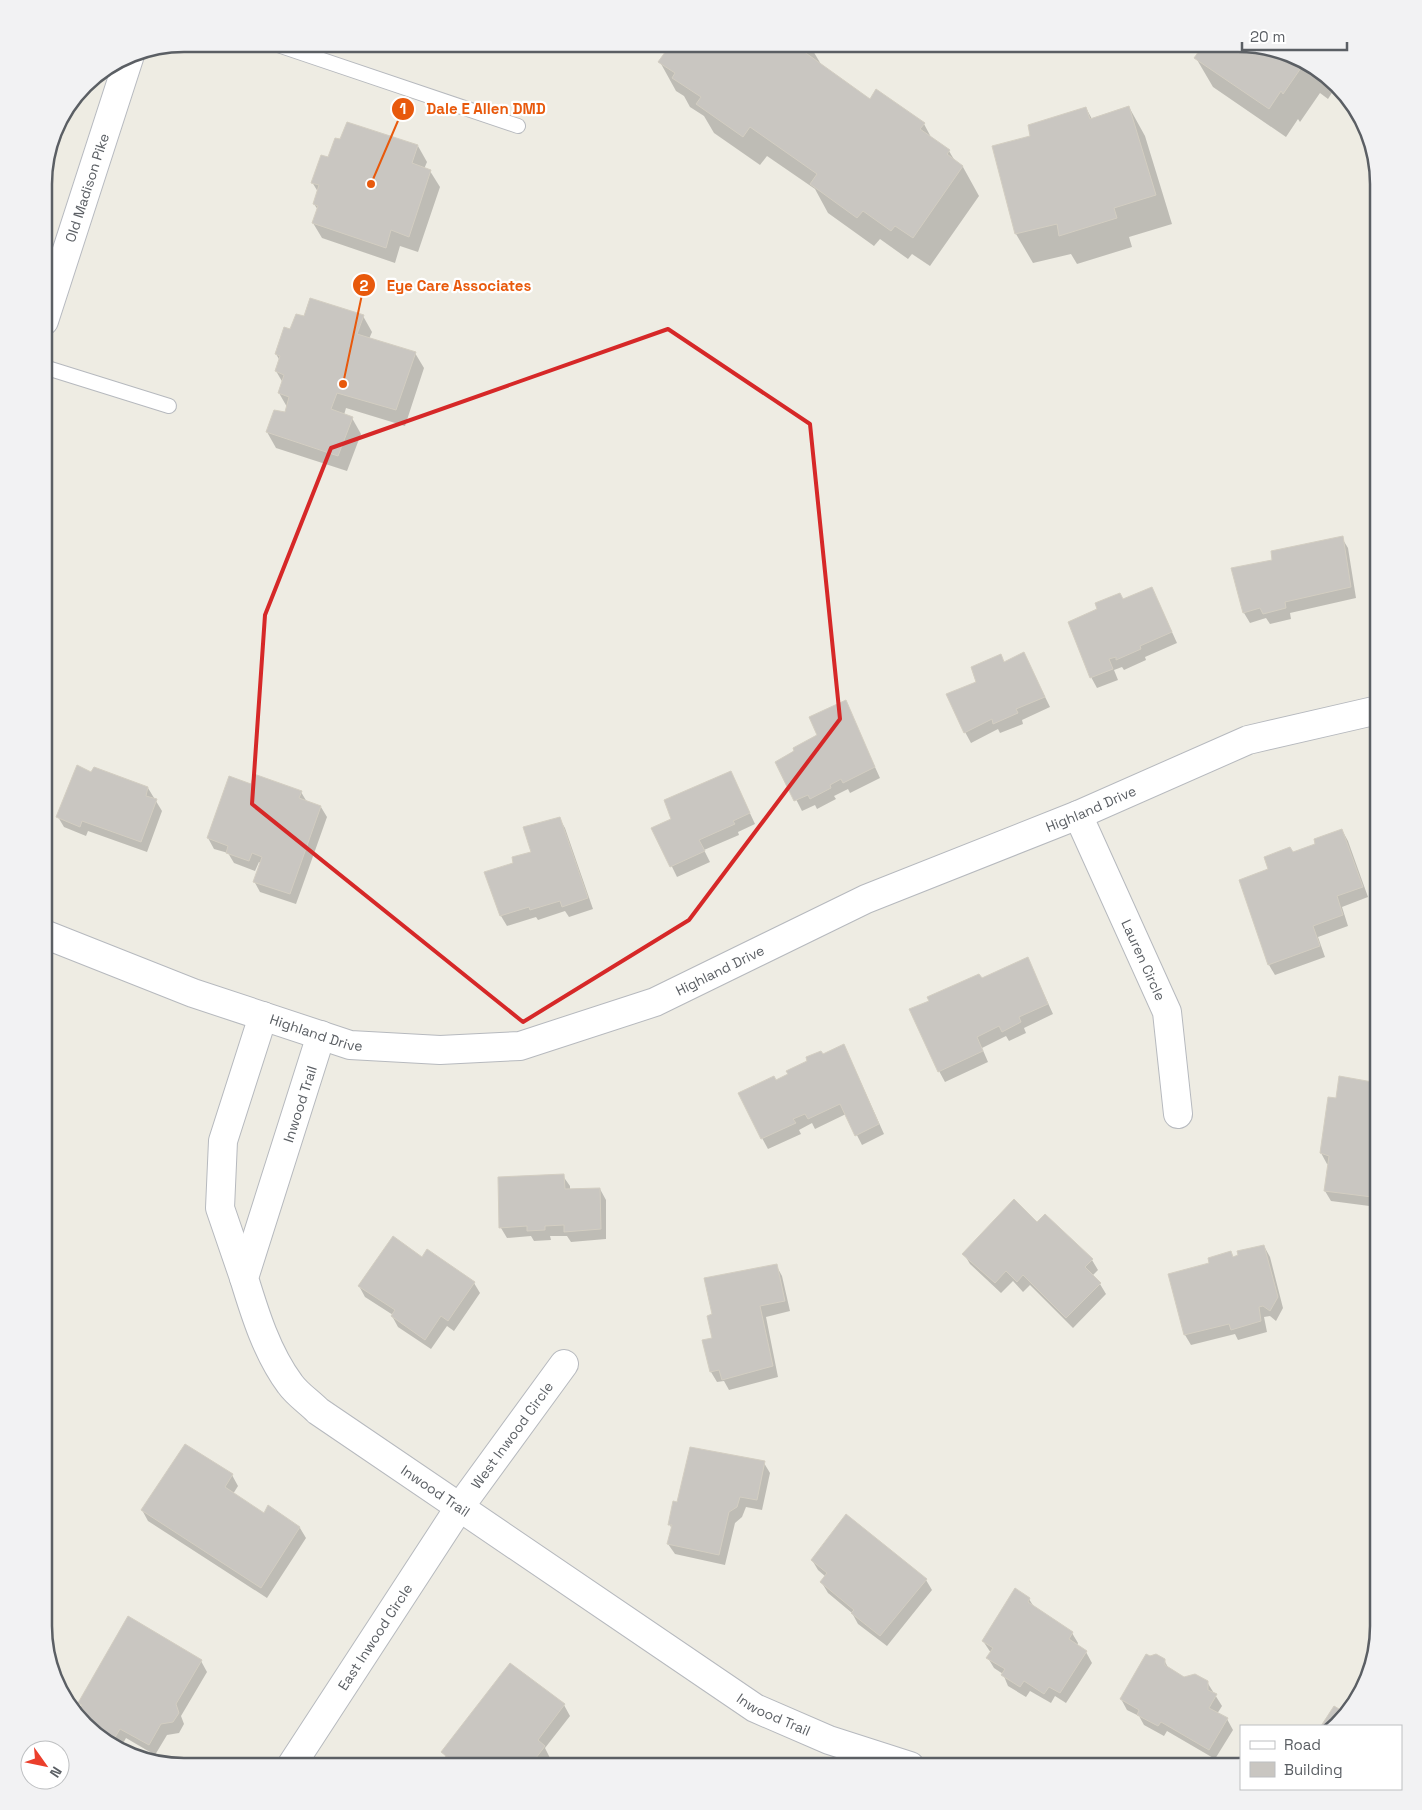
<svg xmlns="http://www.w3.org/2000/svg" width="1422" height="1810" font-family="'Space Grotesk',sans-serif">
<rect width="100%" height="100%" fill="#eeece3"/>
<g fill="#0003">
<path d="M672,44H809L822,66L870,100L924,124L932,139L949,151L955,161L963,167L979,196L930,266L912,254L908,259L880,239L874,246L828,213L815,189L767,156L760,165L714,133L704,116L690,107L684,96L676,91L660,62Z"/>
<path d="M1196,58L1308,62L1335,88L1328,99L1320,93L1300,122L1298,119L1286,137L1213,87Z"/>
<path d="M1129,107L1145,136L1172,224L1129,237L1132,247L1077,264L1071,254L1033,263L1016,234L993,147L1032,137L1086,108L1092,119Z"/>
<path d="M418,146L427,162L424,169L430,171L440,187L418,252L400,246L395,263L322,238L313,223L318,210L314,204L318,192L312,182L328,158Z"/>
<path d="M363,316L372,332L369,339L415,353L424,368L405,426L346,408L344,415L352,418L361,434L347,471L276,448L267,432L285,414L287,407L279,393L283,383L276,371L280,361L276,354L291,331L304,317Z"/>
<path d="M1342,538L1348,548L1356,598L1290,613L1291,619L1270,624L1266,618L1250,623L1244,613L1273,562Z"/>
<path d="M1157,599L1177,643L1145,657L1146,660L1124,670L1122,667L1114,670L1118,680L1097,688L1091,677L1122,601Z"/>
<path d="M1004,663L1029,664L1050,707L1022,720L1023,724L1000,733L998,729L971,743L965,732L978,682Z"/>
<path d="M845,701L880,778L850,793L848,789L834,796L836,799L817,809L815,805L802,811L777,762L819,735Z"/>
<path d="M731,772L755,824L738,832L739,835L704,850L710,862L677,877L653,828L673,820Z"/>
<path d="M92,773L148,788L162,811L147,852L88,831L86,836L64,827L58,817Z"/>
<path d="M252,785L301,792L307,802L321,807L327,817L296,904L260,892L254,881L261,863L259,862L255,871L234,863L228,853L214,849L208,838Z"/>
<path d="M559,818L565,828L593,909L569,917L565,911L538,920L536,917L507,926L501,916L486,873L515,864L532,852Z"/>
<path d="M1342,830L1348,841L1368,897L1342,907L1348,926L1318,937L1325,957L1275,975L1269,965L1240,881L1269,869Z"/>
<path d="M1028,959L1053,1014L1024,1028L1026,1033L1009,1041L1006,1036L982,1048L988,1062L945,1082L939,1071L931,1002Z"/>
<path d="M823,1056H849L884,1134L862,1145L846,1114L815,1129L812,1123L799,1130L801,1134L768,1149L762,1138L776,1081Z"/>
<path d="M1340,1078L1378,1084L1377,1207L1331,1201L1325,1191L1329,1164H1327L1321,1153L1337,1100Z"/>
<path d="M563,1176L570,1186V1190L600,1189L606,1200V1239L571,1242L567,1236H550L551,1240L534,1241L531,1236L507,1238L501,1228L500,1178Z"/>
<path d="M1037,1224L1092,1260L1098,1270L1092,1276L1100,1284L1106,1294L1073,1328L1030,1285L1023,1292L1013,1281L1001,1293L970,1264L964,1254Z"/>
<path d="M1264,1246L1270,1257L1283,1308L1276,1321L1270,1316L1264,1317L1267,1332L1238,1340L1235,1334L1191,1345L1185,1335L1233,1258Z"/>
<path d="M423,1259L474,1283L480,1293L454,1331L447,1326L431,1349L398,1327L392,1316L393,1315L365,1297L359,1286Z"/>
<path d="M776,1265L782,1276L790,1311L766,1317L778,1377L729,1390L724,1381L717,1382L711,1372L713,1339Z"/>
<path d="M764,1463L770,1473L762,1510L746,1507L742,1517L735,1523L725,1565L675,1554L668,1544L672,1530L670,1525L678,1503Z"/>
<path d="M232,1475L238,1486L233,1494L264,1515L268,1507L300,1528L306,1538L267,1598L148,1521L142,1510Z"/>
<path d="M812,1560L926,1580L932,1590L887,1646L858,1624L852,1613L828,1593L822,1583L826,1577L818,1570Z"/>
<path d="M1029,1599L1034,1607L1072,1633L1078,1643L1077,1646L1086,1652L1092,1663L1066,1703L1055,1696L1051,1703L1030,1691L1026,1697L1008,1686L1003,1674L994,1668L988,1658L991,1653L983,1641Z"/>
<path d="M1164,1660L1169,1669L1184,1678L1207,1682L1222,1706L1217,1714L1227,1719L1233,1730L1215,1759L1167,1731L1164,1736L1144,1725L1139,1716L1127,1710L1121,1699Z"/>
<path d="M201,1661L207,1672L181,1716L184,1724L179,1733L167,1735L155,1755L126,1738L120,1749L114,1748L78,1714L82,1707L80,1703Z"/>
<path d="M564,1705L570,1716L545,1748L550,1758L544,1766H453L449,1763L443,1752Z"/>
</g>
<g fill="#c9c6c1" stroke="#d3cec2">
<path d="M671,44H808L803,51L870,99L876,89L925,123L920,129L950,150L947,154L963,166L913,238L895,226L891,231L863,211L857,218L810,184L817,174L750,127L743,137L696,104L701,97L672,78L675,73L658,62Z"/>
<path d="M1204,44H1247L1308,62L1313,67L1311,70L1303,65L1283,94L1281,91L1269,109L1194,58Z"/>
<path d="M1129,106L1156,195L1114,208L1117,218L1059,236L1057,224L1015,234L992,146L1030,136L1028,125L1086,107L1090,119Z"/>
<path d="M347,122L418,145L412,163L431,170L409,237L391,230L386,248L312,223L318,206L313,204L319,185L311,183L321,155L328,157L335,138L340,139Z"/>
<path d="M310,298L364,315L357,334L416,352L396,410L337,393L331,409L353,417L338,456L266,432L274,410L285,412L289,397L278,393L284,375L275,371L280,356L275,354L284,327L290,329L296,314L304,316Z"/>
<path d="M1343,536L1351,587L1285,602L1286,608L1263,614L1260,608L1243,613L1231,568L1272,560L1271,551Z"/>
<path d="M1152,587L1172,632L1140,646L1141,649L1116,660V657L1109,659L1113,669L1090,678L1068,622L1097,609L1095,603L1120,593L1123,599Z"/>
<path d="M1024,652L1045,697L1016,709L1018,713L993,724L992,719L964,733L946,694L976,682L971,667L1001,654L1004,662Z"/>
<path d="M846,700L875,767L843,783L841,779L830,785L831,788L810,799L808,795L794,801L775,762L794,751L793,748L817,735L809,717Z"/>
<path d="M77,765L91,772L94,767L148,787L146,796L157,799L141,842L82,821L80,827L56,817Z"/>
<path d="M731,771L750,813L733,821L735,824L699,840L705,851L670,867L651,828L671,819L664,800Z"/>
<path d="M254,774L302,791L299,798L321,806L290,894L253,882L262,857L252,853L249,861L226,853L228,846L207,838L229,776L251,784Z"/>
<path d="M560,817L588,898L562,907L560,901L530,910L529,907L500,916L484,872L513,863L512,857L531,852L523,827Z"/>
<path d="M1342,829L1363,887L1337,896L1343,915L1313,926L1320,946L1268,965L1239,880L1268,869L1264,857L1290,847L1293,852L1315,844L1314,839Z"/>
<path d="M1028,957L1048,1004L1019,1017L1021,1022L1002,1032L999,1026L977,1037L983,1051L938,1072L909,1009L929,1001L927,997L979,974L982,978Z"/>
<path d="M844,1044L879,1124L855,1136L840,1104L808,1119L805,1114L793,1119L796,1123L761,1139L738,1093L774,1076L776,1080L788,1074L786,1071L807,1061L806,1057L821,1051L823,1054Z"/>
<path d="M1339,1076L1378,1083V1165L1372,1197L1324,1191L1329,1156L1320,1153L1328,1097L1336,1098Z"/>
<path d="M564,1174L565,1189L600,1188L601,1229L564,1232V1225L545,1226V1230L527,1231V1226L499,1228L498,1177Z"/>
<path d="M1014,1199L1037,1222L1045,1214L1093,1259L1085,1267L1101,1283L1066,1318L1023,1275L1017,1282L1006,1271L995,1283L962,1254Z"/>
<path d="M393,1236L422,1257L427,1249L475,1282L448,1321L441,1316L425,1340L391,1316L395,1310L358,1286Z"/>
<path d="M1264,1245L1278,1297L1270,1311L1263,1306L1259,1307L1261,1321L1231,1330L1229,1324L1184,1335L1168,1274L1209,1263L1208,1258L1231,1251L1233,1257L1238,1255L1237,1251Z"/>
<path d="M777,1264L785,1301L760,1306L773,1366L722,1380L719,1370L710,1372L702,1340L712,1338L707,1316L712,1314L704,1278Z"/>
<path d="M185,1444L233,1474L225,1487L264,1513L268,1505L300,1527L261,1588L141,1510Z"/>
<path d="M690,1447L765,1461L757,1500L740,1497L737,1507L729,1512L719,1555L667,1544L672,1525H668L673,1501L677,1502Z"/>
<path d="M846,1514L927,1579L880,1636L851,1613L854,1610L820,1582L827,1573L811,1560Z"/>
<path d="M1015,1588L1030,1598L1028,1602L1073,1632L1069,1639L1087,1651L1060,1693L1049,1687L1044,1694L1024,1681L1020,1687L1001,1675L1005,1669L986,1658L993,1648L982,1641Z"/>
<path d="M128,1616L202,1660L176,1704L179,1713L173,1722L161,1724L149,1745L120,1729L111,1744L77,1713L82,1705L78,1703Z"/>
<path d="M1146,1654L1150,1656L1156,1654L1165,1659V1665L1184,1677L1195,1674L1208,1681V1690L1217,1694L1209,1708L1228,1718L1209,1750L1161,1722L1158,1726L1137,1715L1139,1710L1120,1699Z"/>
<path d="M510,1663L565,1704L538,1740L545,1746L530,1766L522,1761L518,1766H507L500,1760L495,1766H459L441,1752Z"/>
<path d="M1334,1706L1344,1712L1331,1726H1321Z"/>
</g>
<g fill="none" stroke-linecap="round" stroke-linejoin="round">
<defs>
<g id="service">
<path d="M275,44L518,126"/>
<path d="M44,367L169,406"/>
</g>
<g id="minor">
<path id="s1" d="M1078,815L1167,1012L1178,1114"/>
<path id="s2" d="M44,934L193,993L350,1045L440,1050L520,1046L655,1002L866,899L1078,815L1248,740L1378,710"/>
<path id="s3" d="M321,1035L244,1278C255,1314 267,1353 290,1384C297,1394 309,1402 318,1411L755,1708L829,1740L910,1766"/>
<path d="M244,1278L220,1208L223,1141L263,1016"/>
<path id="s4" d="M291,1766L459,1508L564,1364"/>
</g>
<g id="secondary">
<path id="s5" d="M44,321L130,55"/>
</g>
</defs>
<use href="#service" stroke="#b6b9be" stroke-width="16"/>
<use href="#minor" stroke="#b6b9be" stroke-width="30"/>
<use href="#secondary" stroke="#b7bac0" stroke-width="30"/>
<use href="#service" stroke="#fff" stroke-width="14"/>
<use href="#minor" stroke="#fff" stroke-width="28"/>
<use href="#secondary" stroke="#fff" stroke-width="28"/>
</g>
<path fill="none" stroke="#d62828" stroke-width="4" stroke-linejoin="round" d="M668,329L810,424L840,719L689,920L523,1022L252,804L265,615L331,448Z"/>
<g text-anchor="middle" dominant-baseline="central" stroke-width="4.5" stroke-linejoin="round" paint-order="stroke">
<g font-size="14" fill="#5b5f64" stroke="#fff">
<text stroke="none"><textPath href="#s5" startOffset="140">Old Madison Pike</textPath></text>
<text stroke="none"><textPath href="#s2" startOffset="1115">Highland Drive</textPath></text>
<text stroke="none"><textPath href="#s1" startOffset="159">Lauren Circle</textPath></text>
<text stroke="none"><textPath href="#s2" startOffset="710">Highland Drive</textPath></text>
<text stroke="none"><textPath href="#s2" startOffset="290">Highland Drive</textPath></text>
<text transform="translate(300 1104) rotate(-72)">Inwood Trail</text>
<text stroke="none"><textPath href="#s4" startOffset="398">West Inwood Circle</textPath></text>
<text stroke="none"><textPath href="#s3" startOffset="552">Inwood Trail</textPath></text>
<text stroke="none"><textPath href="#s4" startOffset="154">East Inwood Circle</textPath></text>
<text stroke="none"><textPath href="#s3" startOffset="958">Inwood Trail</textPath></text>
</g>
</g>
<path d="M0 0H1422V1810H0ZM184 52H1238A132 132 0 0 1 1370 184V1626A132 132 0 0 1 1238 1758H184A132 132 0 0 1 52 1626V184A132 132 0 0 1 184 52Z" fill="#f2f2f3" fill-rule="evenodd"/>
<path fill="none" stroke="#5b5f64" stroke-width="2.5" d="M184 52H1238A132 132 0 0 1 1370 184V1626A132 132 0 0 1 1238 1758H184A132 132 0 0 1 52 1626V184A132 132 0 0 1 184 52Z"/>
<path fill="none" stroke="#e8590c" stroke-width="2" d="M371 184L403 109M343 384L364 285"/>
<g fill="#e8590c" stroke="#fff" stroke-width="2">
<circle cx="371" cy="184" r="5"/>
<circle cx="343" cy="384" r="5"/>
<circle cx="403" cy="109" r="12"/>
<circle cx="364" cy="285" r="12"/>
</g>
<g font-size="15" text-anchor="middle" font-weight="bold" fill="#fff">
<text x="403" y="114">1</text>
<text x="364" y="291">2</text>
</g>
<g font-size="15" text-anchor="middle" font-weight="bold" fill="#e8590c" stroke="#fff" stroke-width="4.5" stroke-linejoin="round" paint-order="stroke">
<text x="486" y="114">Dale E Allen DMD</text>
<text x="459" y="291">Eye Care Associates</text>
</g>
<rect x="1240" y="1725" width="162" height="65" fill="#ffffff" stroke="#bdbfc1"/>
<rect x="1250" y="1741" width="25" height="8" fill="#ffffff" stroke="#bdbfc1"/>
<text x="1284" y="1750" font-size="15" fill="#5b5f64">Road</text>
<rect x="1250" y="1762" width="25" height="15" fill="#c9c6c1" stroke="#bdbfc1"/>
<text x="1284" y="1775" font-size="15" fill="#5b5f64">Building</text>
<g transform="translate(45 1765) rotate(123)"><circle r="24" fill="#ffffff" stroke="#bdbfc1"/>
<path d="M0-4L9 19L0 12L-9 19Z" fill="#eb3f2c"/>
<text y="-8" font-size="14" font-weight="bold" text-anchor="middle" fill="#5b5f64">N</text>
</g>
<path d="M1242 42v8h105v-8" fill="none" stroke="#5b5f64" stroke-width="2.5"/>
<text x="1250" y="42" font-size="15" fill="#5b5f64" stroke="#ffffff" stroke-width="4" paint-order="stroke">20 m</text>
</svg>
